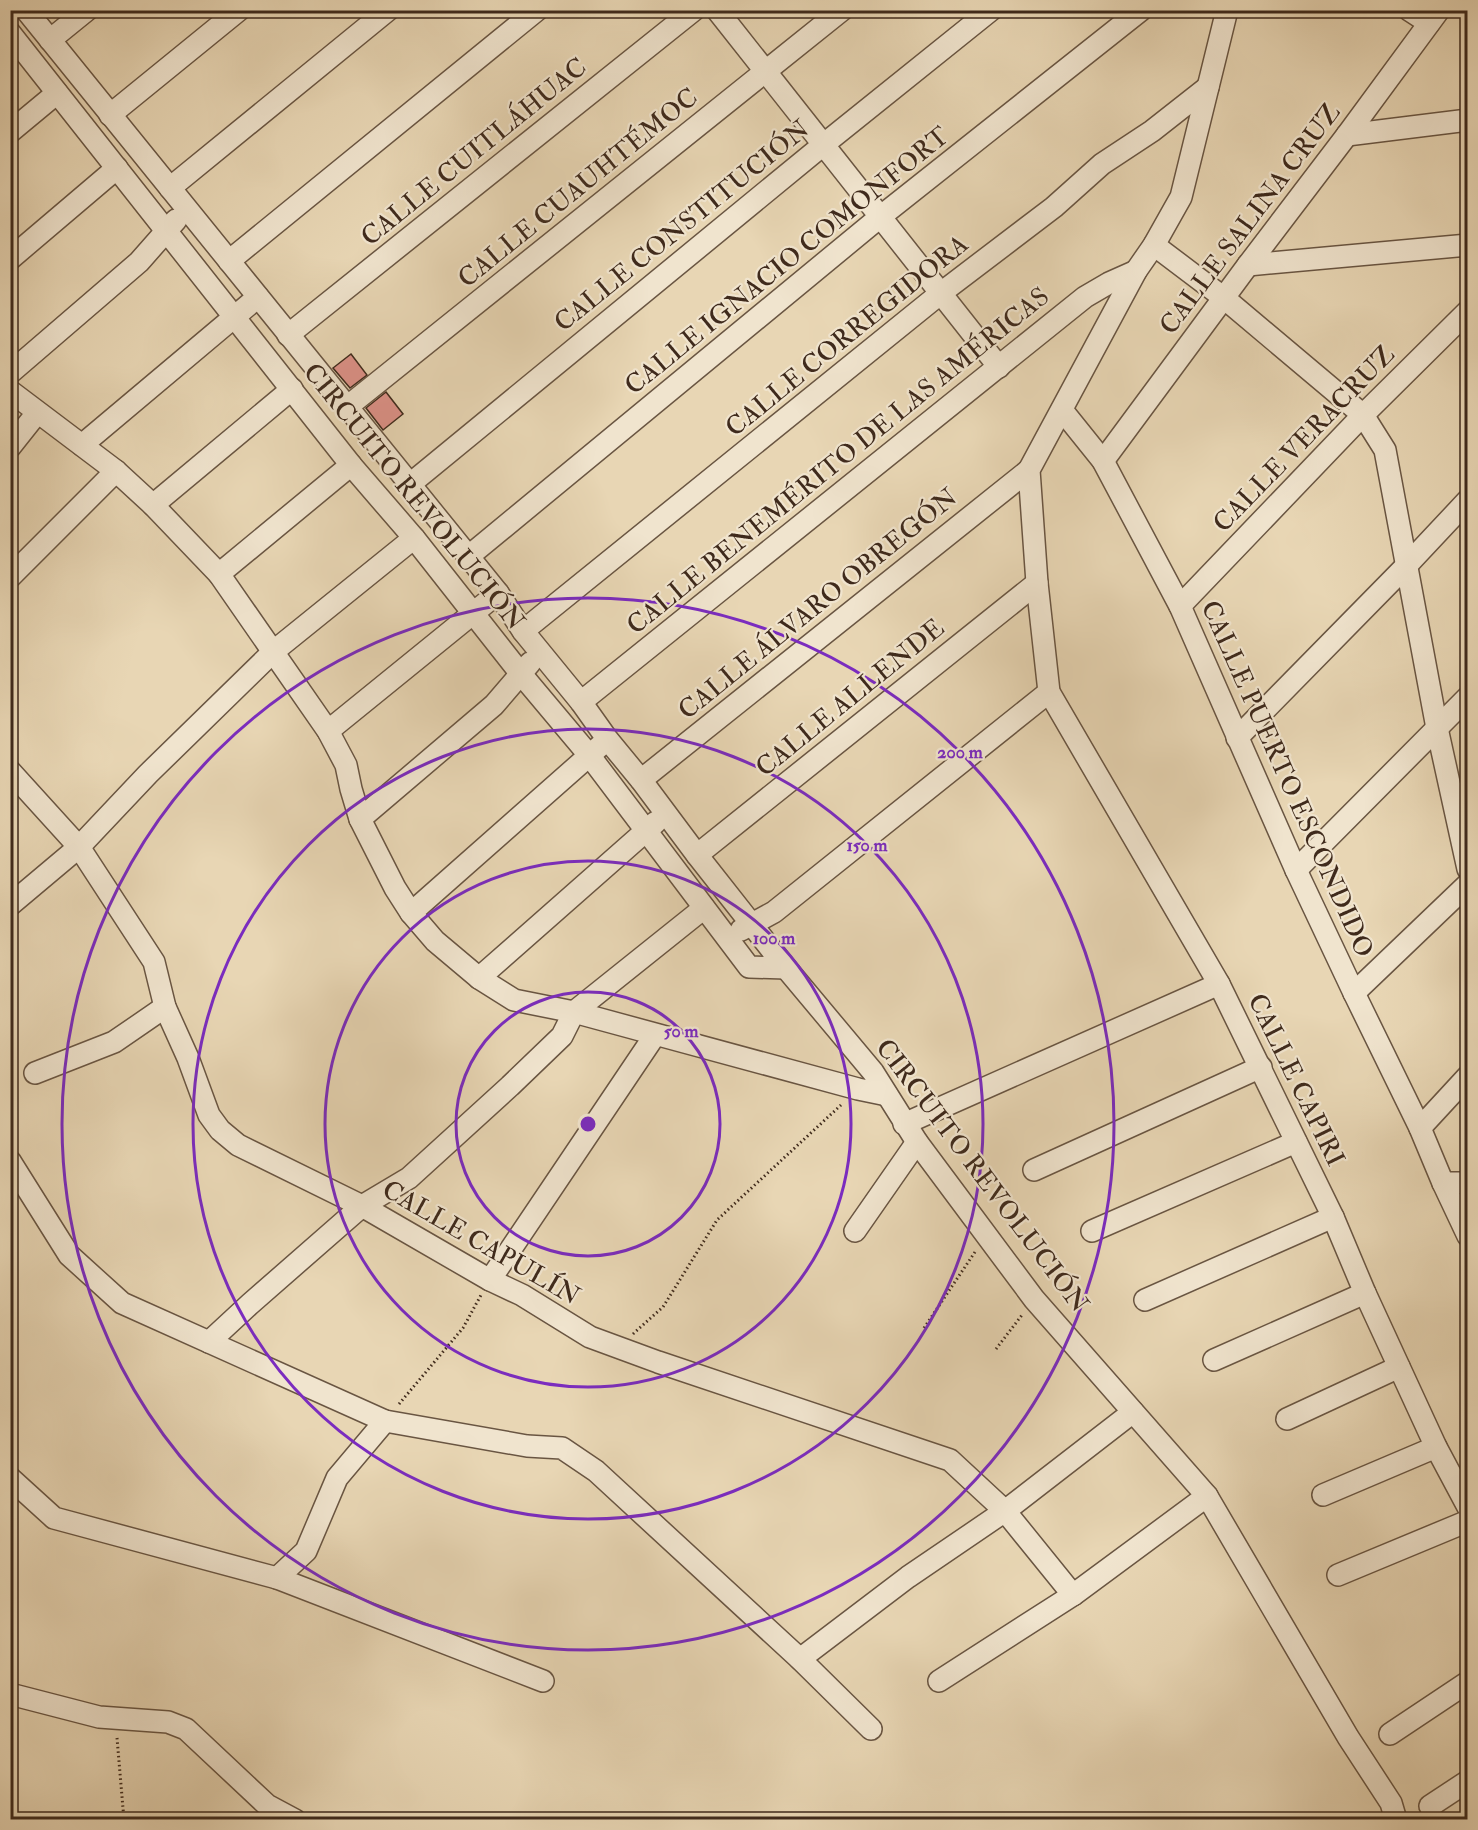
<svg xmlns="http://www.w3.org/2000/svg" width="1478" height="1830" font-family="'IM FELL Double Pica',serif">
<rect width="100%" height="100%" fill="#e8d6b4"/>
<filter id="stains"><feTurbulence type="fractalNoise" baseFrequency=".00333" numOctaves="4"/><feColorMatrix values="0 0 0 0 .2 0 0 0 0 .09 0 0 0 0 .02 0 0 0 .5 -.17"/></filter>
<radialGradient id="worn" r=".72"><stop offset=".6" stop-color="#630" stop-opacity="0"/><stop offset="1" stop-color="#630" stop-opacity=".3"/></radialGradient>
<g fill="#de9289" stroke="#3f2a1c" stroke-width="1.5">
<path d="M351,354L367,375L350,388L333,368Z"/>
<path d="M386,392L403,414L383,430L366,408Z"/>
</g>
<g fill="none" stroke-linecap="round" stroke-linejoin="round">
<defs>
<g id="minor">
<path d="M26,10L498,593L523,631L581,702L608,740L641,780L697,855L786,968L873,1072L917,1142L1034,1299L1207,1496L1348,1737L1391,1803L1396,1820"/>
<path d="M717,10L999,367"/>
<path d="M1227,10L1181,197L1154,245L1136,271L1029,470L1037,583L1049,692L1219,984L1333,1217L1365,1293L1436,1447L1468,1507"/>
<path d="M1409,10L1429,23"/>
<path d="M10,33L351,465L414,538L521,674L589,755L749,967L786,968"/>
<path d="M50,40L87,10"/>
<path d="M110,115L239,10"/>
<path d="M10,132L57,93"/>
<path d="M1347,135L1468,120"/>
<path d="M170,188L388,10"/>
<path d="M1154,245L1224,298L1363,415L1385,450L1437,728L1468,869"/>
<path d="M10,259L117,168"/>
<path d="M229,261L537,10"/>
<path d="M1248,265L1468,245"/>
<path d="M288,335L694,10"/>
<path d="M10,373L139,262L176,220"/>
<path d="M10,391L116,471L153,505L219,574L328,731L346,765L351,789L360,819L395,888L411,913L435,941L479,978L514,1000L574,1012L858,1089L887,1095"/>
<path d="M347,407L842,10"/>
<path d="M1062,410L1103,461L1180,606L1296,870L1354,993L1420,1128L1443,1183L1468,1236"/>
<path d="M82,445L258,297"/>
<path d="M10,447L37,413"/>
<path d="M1103,461L1248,265L1347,135L1439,10"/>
<path d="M409,485L823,145L991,10"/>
<path d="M153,505L292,389"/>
<path d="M469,556L880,217L1141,10"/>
<path d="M219,574L351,465"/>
<path d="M10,577L116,471"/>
<path d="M1180,606L1363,415L1468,311"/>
<path d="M523,631L941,293L1054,207L1102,164L1152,131L1208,87"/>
<path d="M581,702L1085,297L1109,283L1136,271"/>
<path d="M328,731L498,593"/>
<path d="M1237,738L1407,565L1468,500"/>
<path d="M10,771L79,847L154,962L165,1007L188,1058L209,1115L220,1130L238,1145L362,1206L490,1280L522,1295L590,1337L658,1362L950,1460L1005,1511L1073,1595"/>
<path d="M641,780L1029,470"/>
<path d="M360,819L494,705L530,663"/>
<path d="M697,855L1037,583"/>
<path d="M1296,870L1468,697"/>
<path d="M10,905L79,847L148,774L274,651L414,538"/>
<path d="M411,913L600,746"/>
<path d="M741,930L774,912L1049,692"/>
<path d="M479,978L656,822"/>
<path d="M1354,993L1468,884"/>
<path d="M35,1073L114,1042L165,1007"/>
<path d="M904,1124L1219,984"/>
<path d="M1420,1128L1468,1076"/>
<path d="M10,1161L69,1255L122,1303L385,1421L527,1446L562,1448L596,1471L800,1659L871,1729"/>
<path d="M1034,1170L1261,1067"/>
<path d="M1443,1183H1468"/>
<path d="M855,1231L917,1142"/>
<path d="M1092,1231L1296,1142"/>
<path d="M490,1280L655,1035"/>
<path d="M1145,1300L1333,1217"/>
<path d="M209,1342L250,1304L362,1206L409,1178L510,1086L562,1036L574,1012L704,908"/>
<path d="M1214,1360L1365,1293"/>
<path d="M1287,1419L1399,1367"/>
<path d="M10,1478L54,1518L277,1578L543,1681"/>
<path d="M1323,1495L1436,1447"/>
<path d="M1338,1575L1468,1521"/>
<path d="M277,1578L306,1551L337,1478L385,1421"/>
<path d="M800,1659L908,1577L1005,1511L1133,1412"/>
<path d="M939,1681L1073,1595L1207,1496"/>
<path d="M10,1694L99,1717L168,1722L186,1729L267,1805L295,1820"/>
<path d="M1390,1734L1468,1682"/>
<path d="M1430,1806L1468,1781"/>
</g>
</defs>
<use href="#minor" stroke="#695542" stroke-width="24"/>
<g stroke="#3f2a1c" stroke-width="3" stroke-dasharray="1.5 3" stroke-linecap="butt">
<path d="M924,1328L975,1252"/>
<path d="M633,1334L663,1307L717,1220L841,1105"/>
<path d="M996,1349L1022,1315"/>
<path d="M399,1404L463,1328L481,1295"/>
<path d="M117,1738L124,1820"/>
</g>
<use href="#minor" stroke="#f0e4ce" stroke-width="21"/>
</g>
<g fill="none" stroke="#7b2cbf" stroke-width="3">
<circle cx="588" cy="1124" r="132"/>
<circle cx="588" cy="1124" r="263"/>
<circle cx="588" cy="1124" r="395"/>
<circle cx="588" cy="1124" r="526"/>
</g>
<g text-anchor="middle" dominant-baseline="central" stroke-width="4.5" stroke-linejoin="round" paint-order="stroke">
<g font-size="26" fill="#3f2a1c" stroke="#f0e4ce">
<text transform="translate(474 152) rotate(-39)">CALLE CUITLÁHUAC</text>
<text transform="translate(578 188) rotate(-39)">CALLE CUAUHTÉMOC</text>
<text transform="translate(1250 219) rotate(-53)">CALLE SALINA CRUZ</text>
<text transform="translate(682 226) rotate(-39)">CALLE CONSTITUCIÓN</text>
<text transform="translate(787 261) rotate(-39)">CALLE IGNACIO COMONFORT</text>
<text transform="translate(847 336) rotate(-39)">CALLE CORREGIDORA</text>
<text transform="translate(1304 439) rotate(-46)">CALLE VERACRUZ</text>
<text transform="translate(838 461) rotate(-39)">CALLE BENEMÉRITO DE LAS AMÉRICAS</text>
<text transform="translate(414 497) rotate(51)">CIRCUITO REVOLUCIÓN</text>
<text transform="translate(818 604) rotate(-39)">CALLE ÁLVARO OBREGÓN</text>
<text transform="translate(850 698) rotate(-39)">CALLE ALLENDE</text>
<text transform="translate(1287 779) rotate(66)">CALLE PUERTO ESCONDIDO</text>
<text transform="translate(1296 1080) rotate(64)">CALLE CAPIRI</text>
<text transform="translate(982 1176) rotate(53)">CIRCUITO REVOLUCIÓN</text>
<text transform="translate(481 1243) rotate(30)">CALLE CAPULÍN</text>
</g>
</g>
<circle cx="588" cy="1124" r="9" fill="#7b2cbf" stroke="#f0e4ce" stroke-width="3"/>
<g font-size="18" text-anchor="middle" font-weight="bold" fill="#7b2cbf" stroke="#f0e4ce" stroke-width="4.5" stroke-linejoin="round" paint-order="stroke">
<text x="960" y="758">200 m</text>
<text x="867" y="851">150 m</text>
<text x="774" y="944">100 m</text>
<text x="681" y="1037">50 m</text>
</g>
<rect width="1478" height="1830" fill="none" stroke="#e8d6b4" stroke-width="36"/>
<rect x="12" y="12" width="1454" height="1806" fill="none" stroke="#3f2a1c" stroke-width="3"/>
<rect x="18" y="18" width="1442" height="1794" fill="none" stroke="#3f2a1c" stroke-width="1.5"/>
<rect width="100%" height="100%" filter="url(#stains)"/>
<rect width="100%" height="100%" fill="url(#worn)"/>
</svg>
